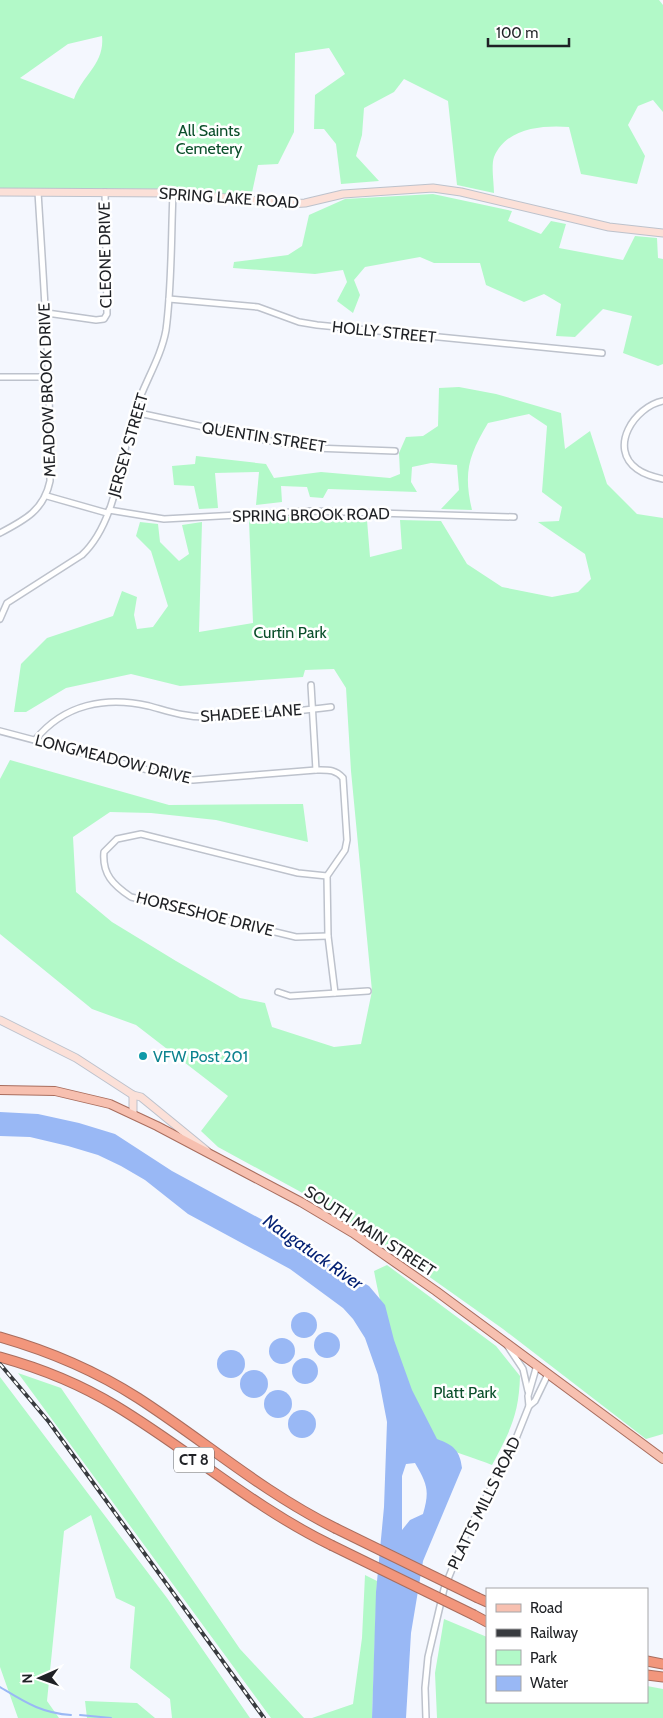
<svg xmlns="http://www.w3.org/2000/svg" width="663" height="1718" font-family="Cabin,sans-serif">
<rect width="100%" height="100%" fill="#f4f7fe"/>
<g fill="#b2f9c8" fill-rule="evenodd">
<path d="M0,0H659L663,5V112L653,100L638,106L628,125L645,156L637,184L581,174L569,127C542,125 506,128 494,157C491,166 494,183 494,193L457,185L448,101L404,79L394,92L364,108L362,135L356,156L379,181L341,184L336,144L324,129H314L315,95L345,74L329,48L295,53L294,132L278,164L258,165L251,197L174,189L0,188ZM102,36C105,64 82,75 74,99L20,78L68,44Z"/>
<path d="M433,194L512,211L508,221L541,234L551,221L566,224L559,248L623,260L635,236L657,238L658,258L663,259V364L658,366L623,353L632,316L603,309L575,337L556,336L561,304L544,294L524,302L486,285L480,263H434L420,257L365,267L354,280L360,295L353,313L337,301L347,282L343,270L315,274L233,268L234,262L288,255L302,246L309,215L345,199Z"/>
<path d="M459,387L496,394L561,413L565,449L590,431L607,484L637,514L663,518V1434L646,1439L503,1329L383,1244L299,1191L218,1147L201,1131L228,1096L136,1025L92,1009L0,934V779L10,760L169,805L303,804L308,842L216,820L151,813L110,812L73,837L76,892L112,922L176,961L240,998L265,1003L272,1027L334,1047L361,1044L372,991L351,771L346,688L334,669L305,670L303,677L180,686L131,674L66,688L26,712H14L21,664L47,638L113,616L122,591L137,597L134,615L137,629L153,627L168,606L151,551L136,536L140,522L158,524L160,542L179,561L189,554L182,525L202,522L199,632L253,623L249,520L303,516L300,520H367L370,557L402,549L400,520L441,521L467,564L502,587L552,597L578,592L591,579L585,554L538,522L559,521L562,507L542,492L547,426L529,414L488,423C469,455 463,472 472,510L441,509L459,490L457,465L431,463L412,467L411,482L417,492L328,489L323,498L310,497L307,487L281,486L282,502L256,505L259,472L215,473L218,508L199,509L194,486L174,485L172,466L195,464L196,456L266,464L274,478L321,472L390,478L400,474L399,453L406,437L423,436L438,426L439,388Z"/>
<path d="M387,1265L496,1346L520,1376C519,1415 510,1431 492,1465C480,1460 443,1449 436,1442C405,1412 382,1313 374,1271Z"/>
<path d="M18,1373L61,1388L240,1649L304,1718H271Z"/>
<path d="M0,1377L167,1598L250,1718H172L170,1699L130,1668L135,1607L116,1598L91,1515L64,1531L47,1701L59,1718H18L0,1667Z"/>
<path d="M365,1575L377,1581L372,1718H312L353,1704L362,1638Z"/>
<path d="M444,1619L487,1637V1702H647V1686L663,1689V1718H437L435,1673Z"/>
<path d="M85,1701L137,1703L155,1718H87Z"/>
</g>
<g fill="#99b8f5" fill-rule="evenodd">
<path d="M0,1112L38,1114L79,1123L115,1134L172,1171L283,1231L336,1267L369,1286L385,1305L394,1340L412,1390L437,1439C454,1445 460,1451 462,1468L423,1561L411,1633L406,1718H372L376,1592L384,1507L387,1422L378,1375L365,1338L353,1319L343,1308L290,1269L188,1214L145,1180L121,1166L98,1155L68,1146L30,1137L0,1136ZM415,1463C427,1484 430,1490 423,1514L410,1520L402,1530V1476L406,1464Z"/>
<circle cx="304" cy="1325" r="13"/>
<circle cx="327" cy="1345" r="13"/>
<circle cx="282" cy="1351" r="13"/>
<circle cx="231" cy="1364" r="14"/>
<circle cx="305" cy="1371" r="13"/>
<circle cx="254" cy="1384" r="14"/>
<circle cx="278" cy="1404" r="14"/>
<circle cx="302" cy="1424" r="14"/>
</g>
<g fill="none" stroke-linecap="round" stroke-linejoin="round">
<g stroke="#99b8f5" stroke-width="2">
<path d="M0,1687C25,1702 41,1713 71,1715"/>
<path d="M80,1715L111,1718"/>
</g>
<defs>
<g id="minor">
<path d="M169,299L258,307L299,322L317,325L602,353"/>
<path d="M47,313L96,320L104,319L107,314L105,192"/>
<path d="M0,377H49"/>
<path d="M663,401C634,407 608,448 637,469C645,475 654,477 663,479"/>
<path d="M134,412L265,440L314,448L395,451"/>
<path d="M47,496L107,513"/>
<path d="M109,510L164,519L311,511L514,517"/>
<path d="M0,533C25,520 44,510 50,481C51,384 44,289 38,192"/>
<path d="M0,619L7,603L82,555C118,521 120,456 135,411C144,383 161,358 166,330C172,285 171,238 173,193"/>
<path d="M311,685L316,770"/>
<path d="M0,731L178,778L193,780L316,770C328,770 335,769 343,778L347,840L345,850L327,876L328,936L335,993"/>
<path d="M35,740C64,704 106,696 149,706C168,711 185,717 205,717C247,717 289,712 331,707"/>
<path d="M327,876L298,873L141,834L117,839L104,852C102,874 113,885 131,897L296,937L328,936"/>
<path d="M278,992L290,996L368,991"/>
<path d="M507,1345L523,1369L528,1391"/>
<path d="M529,1406L535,1401L548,1374"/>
<path d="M426,1718L425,1688L428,1657L444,1589L467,1532L511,1451L529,1406L528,1396L537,1365"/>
</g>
<g id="secondary">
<path d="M0,192L173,193L290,204L305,203L343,194L433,188L461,192L609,227L663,233"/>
<path d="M0,1020L76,1058L133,1095L141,1097L207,1151"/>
<path d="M133,1095V1114"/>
</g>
<path id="primary" d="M0,1090L55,1091L110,1104L157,1126L301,1202L353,1233L436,1291L663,1459"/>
<g id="motorway">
<path d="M0,1337C49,1351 96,1371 138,1398C206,1442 261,1491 335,1528"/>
<path d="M0,1357C40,1368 80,1384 116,1406C189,1450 253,1507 331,1545"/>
<path d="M478,1598L487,1602"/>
<path d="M474,1615L487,1622"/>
<path d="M647,1661L663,1664"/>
<path d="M647,1675L663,1677"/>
</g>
</defs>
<use href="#minor" stroke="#bdc2cc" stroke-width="8"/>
<use href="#secondary" stroke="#bdc2cc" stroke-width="9"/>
<use href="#primary" stroke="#a86d5e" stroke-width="10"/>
<use href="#motorway" stroke="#a86d5e" stroke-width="11"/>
<use href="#minor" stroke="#fff" stroke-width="5"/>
<use href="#secondary" stroke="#fbe0d8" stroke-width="7"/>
<use href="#primary" stroke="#f7c0b0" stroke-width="8"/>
<use href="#motorway" stroke="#f2967c" stroke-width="9"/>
<defs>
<path id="rail" d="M0,1364L49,1422L264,1718"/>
</defs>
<use href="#rail" stroke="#383b3f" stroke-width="4"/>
<use href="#rail" stroke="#fff" stroke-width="2" stroke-dasharray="5.5" stroke-linecap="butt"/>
<defs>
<g id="motorway-bridge">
<path d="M335,1528L478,1598"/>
<path d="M331,1545L474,1615"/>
</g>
</defs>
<use href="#motorway-bridge" stroke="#a86d5e" stroke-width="11" stroke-linecap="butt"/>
<use href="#motorway-bridge" stroke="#f2967c" stroke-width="9"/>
</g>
<circle fill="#0f9aa8" stroke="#fff" stroke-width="2" cx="143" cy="1056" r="5"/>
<g text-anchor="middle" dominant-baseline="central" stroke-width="5" stroke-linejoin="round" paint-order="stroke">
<rect fill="#fff" stroke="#626466" stroke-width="1" x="174" y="1447.5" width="40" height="25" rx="4"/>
<g font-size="15" font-weight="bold" fill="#1f2125">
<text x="194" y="1460">CT 8</text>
</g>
<g font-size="16" fill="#0b4f2b" stroke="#fff">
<text x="209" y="130">All Saints<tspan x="209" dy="18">Cemetery</tspan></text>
<text x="290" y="632">Curtin Park</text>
<text x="465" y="1392">Platt Park</text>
</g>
<g font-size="16" fill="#1f2125" stroke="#fff">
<text transform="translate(229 198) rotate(4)">SPRING LAKE ROAD</text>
<text transform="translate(105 255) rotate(-91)">CLEONE DRIVE</text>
<text transform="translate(384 332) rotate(6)">HOLLY STREET</text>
<text transform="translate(47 390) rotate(-92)">MEADOW BROOK DRIVE</text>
<text transform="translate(264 437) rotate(9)">QUENTIN STREET</text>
<text transform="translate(128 445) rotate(-74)">JERSEY STREET</text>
<text transform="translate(311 515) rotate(-1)">SPRING BROOK ROAD</text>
<text transform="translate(251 713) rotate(-4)">SHADEE LANE</text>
<text transform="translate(113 759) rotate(14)">LONGMEADOW DRIVE</text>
<text transform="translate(205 914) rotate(14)">HORSESHOE DRIVE</text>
<text transform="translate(370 1231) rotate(33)">SOUTH MAIN STREET</text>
<text transform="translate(484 1503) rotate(-64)">PLATTS MILLS ROAD</text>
</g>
<g font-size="16" fill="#0d838f" stroke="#fff" text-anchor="start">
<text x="153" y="1056">VFW Post 201</text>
</g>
<g font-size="18" font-style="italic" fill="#001e72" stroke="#fff">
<text transform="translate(313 1252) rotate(35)">Naugatuck River</text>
</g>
</g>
<rect x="486" y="1588" width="162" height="115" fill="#ffffff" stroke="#a5a6a8"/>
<rect x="496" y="1604" width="25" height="8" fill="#f7c0b0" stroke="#a5a6a8"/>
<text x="530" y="1613" font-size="15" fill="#1f2125">Road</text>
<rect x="496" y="1629" width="25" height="8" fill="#383b3f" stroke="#a5a6a8"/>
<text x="530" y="1638" font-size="15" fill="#1f2125">Railway</text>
<rect x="496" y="1650" width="25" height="15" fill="#b2f9c8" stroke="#a5a6a8"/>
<text x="530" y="1663" font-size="15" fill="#1f2125">Park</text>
<rect x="496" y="1676" width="25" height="15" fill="#99b8f5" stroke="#a5a6a8"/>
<text x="530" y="1688" font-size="15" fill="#1f2125">Water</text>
<g transform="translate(40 1678) rotate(268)" stroke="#ffffff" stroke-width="4" paint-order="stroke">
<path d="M0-4L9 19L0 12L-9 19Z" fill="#1f2125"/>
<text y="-8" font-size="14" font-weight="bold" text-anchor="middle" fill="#1f2125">N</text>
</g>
<path d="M488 38v8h81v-8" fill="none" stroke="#1f2125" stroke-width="2.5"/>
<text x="496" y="38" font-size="15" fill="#1f2125" stroke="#ffffff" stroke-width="4" paint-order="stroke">100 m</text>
</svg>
